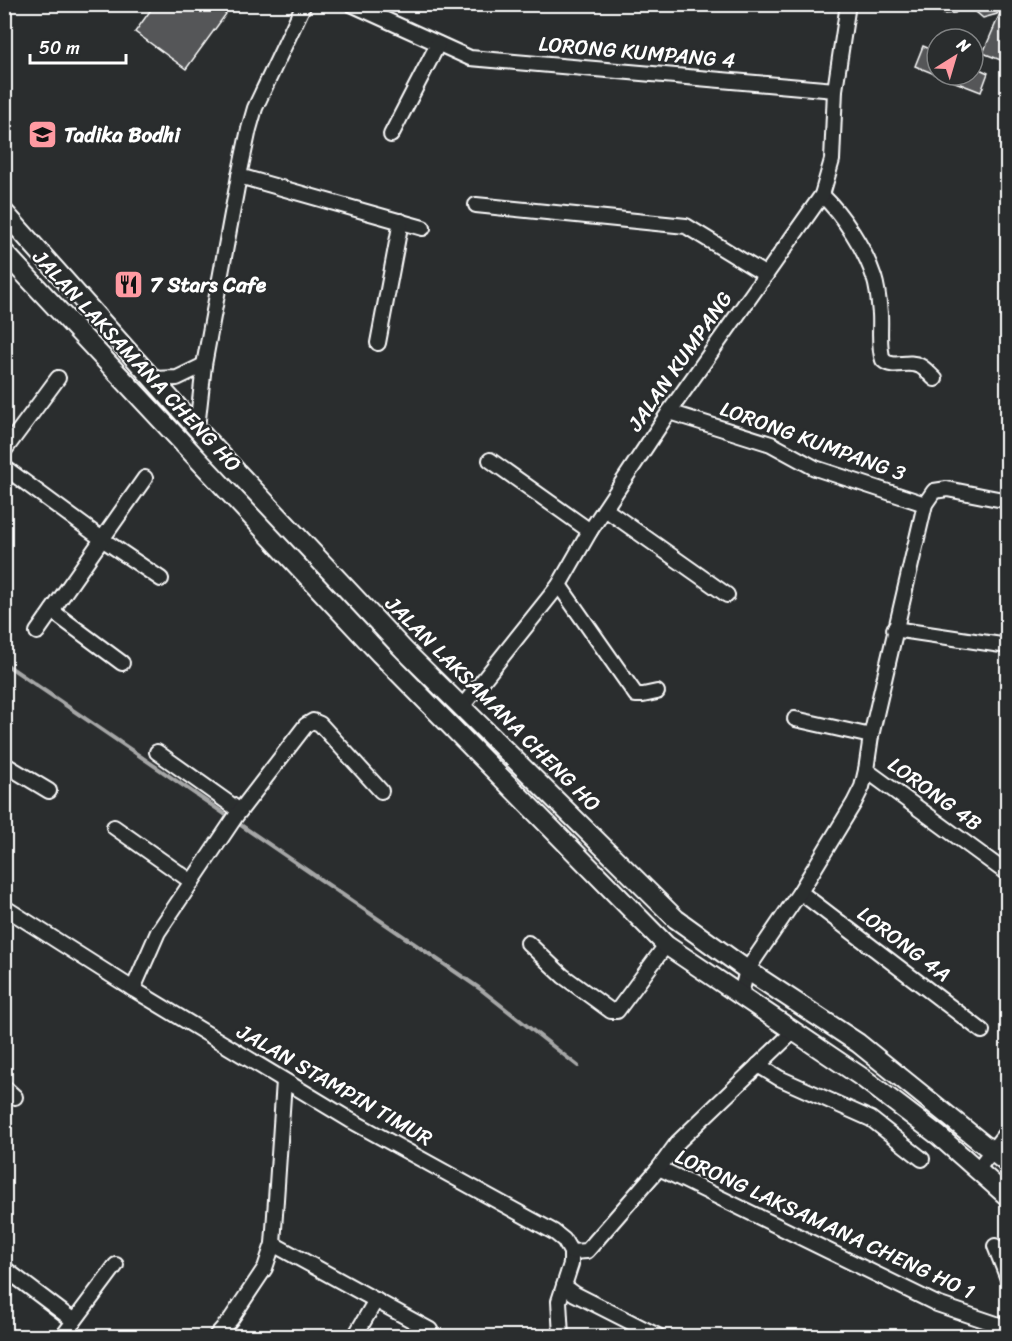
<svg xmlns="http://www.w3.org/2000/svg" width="1012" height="1341" font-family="Sriracha,sans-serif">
<rect width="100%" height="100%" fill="#2a2d2e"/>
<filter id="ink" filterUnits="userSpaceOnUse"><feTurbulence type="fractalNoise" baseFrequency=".0167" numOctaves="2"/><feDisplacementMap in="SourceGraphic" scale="12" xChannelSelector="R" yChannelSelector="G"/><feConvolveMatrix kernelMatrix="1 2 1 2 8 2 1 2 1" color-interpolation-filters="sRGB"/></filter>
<g filter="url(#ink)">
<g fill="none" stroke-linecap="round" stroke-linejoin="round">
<path stroke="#a6a7a7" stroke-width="4" d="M4,663L479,988L578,1066"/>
</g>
<g fill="#555758" stroke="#fff" stroke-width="1.5">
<path d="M155,4H213L226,14L186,69L135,32Z"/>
<path d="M927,4H966L955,13L944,14L935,11Z"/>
<path d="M974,4H1001V6L997,14L983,18L976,12Z"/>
<path d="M1004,4H1008V63L983,53Z"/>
<path d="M923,46L937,52V75L915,66Z"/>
<path d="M973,66L988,73L981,92L937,75H973Z"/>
</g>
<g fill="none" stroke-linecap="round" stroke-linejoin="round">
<defs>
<g id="minor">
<path d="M304,4L255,108L249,129L239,176L423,228"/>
<path d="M351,4L470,58L835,90"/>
<path d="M391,135L438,44"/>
<path d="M822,195C843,215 865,249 874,277C878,289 879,302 880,314C881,329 878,346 883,360C894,370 907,359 920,366C926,369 930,375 935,379"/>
<path d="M476,205L686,226L766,275"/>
<path d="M378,343L401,221"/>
<path d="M154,379L177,378L204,365"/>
<path d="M669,412L771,444L815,468L925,504"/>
<path d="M197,428L204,365L239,176"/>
<path d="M4,451L58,378"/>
<path d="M490,460L590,531"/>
<path d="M4,467L102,539L161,579"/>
<path d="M605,509L727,595"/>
<path d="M559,585L636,695H643L657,692"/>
<path d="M52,611L122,663"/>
<path d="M894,629L1008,646"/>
<path d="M37,632L145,478"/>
<path d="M461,708L559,585L590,531L669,412L822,195L832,160L835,90L848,4"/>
<path d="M795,719L871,736"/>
<path d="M157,752L240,811"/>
<path d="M4,764L49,791"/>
<path d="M866,770L1008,874"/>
<path d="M114,827L192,882"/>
<path d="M800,892L982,1031"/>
<path d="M4,907L133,989L350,1120L554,1232L564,1240L571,1252V1264L559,1301L561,1336"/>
<path d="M528,943L563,976L611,1011H617L666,945"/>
<path d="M133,989L158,932L236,816L306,725L313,721L320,724L381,791"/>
<path d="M741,994L747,970L800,892L854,803L862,787L866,770L871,736L925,504L934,491L947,489L1008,501"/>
<path d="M758,1065L779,1078L871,1119L922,1159"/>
<path d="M4,1087L15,1097"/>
<path d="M659,1168L937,1304L1008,1328"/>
<path d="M977,1170L1008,1130"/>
<path d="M273,1244L430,1330L433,1336"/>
<path d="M995,1246L1008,1279"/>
<path d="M571,1252L587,1251L659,1168L678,1142L794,1031"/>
<path d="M4,1268L74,1321"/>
<path d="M564,1286L575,1294L658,1336"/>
<path d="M63,1336L116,1265"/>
<path d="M216,1336L231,1319L265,1268L273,1244L284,1081"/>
<path d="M355,1336L376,1300"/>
</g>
<g id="major">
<path d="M4,212L209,442L404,650L676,919L747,970L858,1043L1008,1164"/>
<path d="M4,252L380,654L666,945L863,1078L939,1136L1008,1197"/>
</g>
</defs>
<use href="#minor" stroke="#fff" stroke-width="18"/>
<use href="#major" stroke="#fff" stroke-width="22"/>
<use href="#minor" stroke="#2a2d2e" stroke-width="14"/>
<use href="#major" stroke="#2a2d2e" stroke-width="18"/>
</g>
</g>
<defs>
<symbol id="school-square" viewBox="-11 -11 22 22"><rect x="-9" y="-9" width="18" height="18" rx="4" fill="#ff9aa2" stroke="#2a2d2e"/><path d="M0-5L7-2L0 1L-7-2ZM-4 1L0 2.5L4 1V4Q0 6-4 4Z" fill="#111"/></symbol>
<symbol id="restaurant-square" viewBox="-11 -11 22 22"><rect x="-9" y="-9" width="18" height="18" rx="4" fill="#ff9aa2" stroke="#2a2d2e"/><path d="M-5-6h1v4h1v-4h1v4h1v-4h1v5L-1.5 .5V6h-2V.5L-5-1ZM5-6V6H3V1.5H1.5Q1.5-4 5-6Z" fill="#111"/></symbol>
</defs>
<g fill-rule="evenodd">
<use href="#school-square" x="26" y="118" width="33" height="33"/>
<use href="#restaurant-square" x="112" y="268" width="33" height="33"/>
</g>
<g text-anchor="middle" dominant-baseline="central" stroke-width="4.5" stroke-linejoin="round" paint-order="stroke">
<g font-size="21" fill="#fff" stroke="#2a2d2e">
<text transform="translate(637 52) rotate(5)">LORONG KUMPANG 4</text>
<text transform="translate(137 361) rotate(47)">JALAN LAKSAMANA CHENG HO</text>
<text transform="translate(680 361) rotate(-55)">JALAN KUMPANG</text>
<text transform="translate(813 441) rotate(20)">LORONG KUMPANG 3</text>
<text transform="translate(493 704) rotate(45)">JALAN LAKSAMANA CHENG HO</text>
<text transform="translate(935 794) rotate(36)">LORONG 4B</text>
<text transform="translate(904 944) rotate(37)">LORONG 4A</text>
<text transform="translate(335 1085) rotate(30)">JALAN STAMPIN TIMUR</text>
<text transform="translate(825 1224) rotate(25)">LORONG LAKSAMANA CHENG HO 1</text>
</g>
<g font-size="21" font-weight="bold" fill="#fff" stroke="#2a2d2e" text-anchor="start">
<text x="64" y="135">Tadika Bodhi</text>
<text x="150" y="285">7 Stars Cafe</text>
</g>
</g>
<rect width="1012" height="1341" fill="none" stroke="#2a2d2e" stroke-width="24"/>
<rect x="12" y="12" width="988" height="1317" fill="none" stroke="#fff" stroke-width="2" filter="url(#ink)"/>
<g transform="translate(955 57) rotate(37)"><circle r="28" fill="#2a2d2e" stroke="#7f8182" stroke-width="1.5"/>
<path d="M0-4.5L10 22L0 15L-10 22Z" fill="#ff9aa2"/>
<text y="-9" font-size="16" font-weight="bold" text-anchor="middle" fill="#ffffff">N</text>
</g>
<path d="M30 54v9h96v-9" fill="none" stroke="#ffffff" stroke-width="3"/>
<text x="39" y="54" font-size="18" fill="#ffffff" stroke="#2a2d2e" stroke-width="4.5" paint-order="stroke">50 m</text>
</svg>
